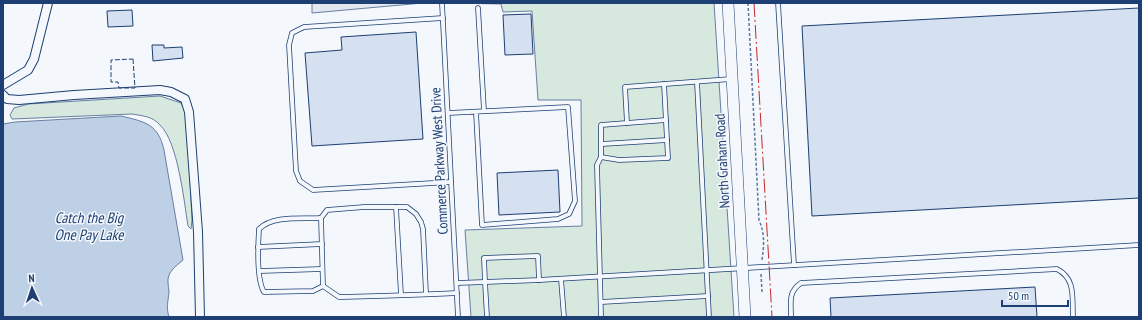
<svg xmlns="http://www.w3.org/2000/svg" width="1142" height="320" font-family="'PT Sans Narrow',sans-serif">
<rect width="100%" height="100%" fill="#f4f7fb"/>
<g fill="#d7e8df" stroke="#687fa3">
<path d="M454,3H714L734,317H471L465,230L582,226L581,100H538L532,11L503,12L501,4Z"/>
<path d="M160,96L181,103L187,115L192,220L191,229L188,226C184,201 178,142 160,125C152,116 143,116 132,114L12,119L10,115L14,108L28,104Z"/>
</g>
<path fill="#e3e8f0" stroke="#687fa3" d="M312,3H423L312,13Z"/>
<path fill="#bed0e5" stroke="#687fa3" d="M121,116C146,122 158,124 164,150L183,260C175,267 167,272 168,283C168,286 169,289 169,292C168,302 166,307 169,317H3V124L15,122Z"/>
<g fill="#d5e0f0" stroke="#1d3f73">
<path d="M1139,8V198L812,216L802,26Z"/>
<path d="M132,10L133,26L108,27L107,11Z"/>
<path d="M531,14L533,54L505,55L503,15Z"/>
<path d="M416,32L423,139L312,146L305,53L342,50L341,37Z"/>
<path d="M152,45H164V48L182,47L183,58L153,61Z"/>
<path d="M558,170L560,212L499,215L497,173Z"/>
<path d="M1035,287L1037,317H831L830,298Z"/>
</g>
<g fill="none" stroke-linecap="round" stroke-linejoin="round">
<defs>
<g id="lane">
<path d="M442,3L458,317"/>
<path d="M778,3L794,265"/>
<path d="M478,8L484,111"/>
<path d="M443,18L304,27L292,33L289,45L296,171L300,181L313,190L451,182"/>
<path d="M697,82L709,317"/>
<path d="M448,113L568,107L575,201L569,214L558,219L482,225L476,112"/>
<path d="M627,123L666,120"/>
<path d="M602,144L667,140L664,84"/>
<path d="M601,157L619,160L668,158L667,140"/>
<path d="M396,207L401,295"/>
<path d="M321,218C301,219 273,215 259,229C258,245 256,279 264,292L313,291L323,286"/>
<path d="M258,247L322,244"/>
<path d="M538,256L539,280L485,282L484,258Z"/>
<path d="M260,271L322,269"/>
<path d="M561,279L564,317"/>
<path d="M539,280L1139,245"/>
<path d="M457,283L485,282L487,317"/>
<path d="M426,294L423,229L421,222L416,214L407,207H364L327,210L321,218L323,286L339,297C378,296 418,295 457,293"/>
<path d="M601,302L708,296"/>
<path d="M601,317L597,165L601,157V125L627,123L625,87L731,79"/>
<path d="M791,317C791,302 788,292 801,283L1057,269C1076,279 1072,297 1073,317"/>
</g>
<g id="street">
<path d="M3,85L28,70L34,59L48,3"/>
<path d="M3,95L7,99L19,100L74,95L160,90L171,92L185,99L189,112L198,232L200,317"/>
</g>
<path id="secondary" d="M728,3L745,317"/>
</defs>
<use href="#lane" stroke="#1d3f73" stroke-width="5.5"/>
<use href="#street" stroke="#1d3f73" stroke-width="10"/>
<use href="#secondary" stroke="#1d3f73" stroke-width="12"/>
<g stroke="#5e769c" stroke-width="1.5" stroke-dasharray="3 2" stroke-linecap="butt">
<path d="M748,3L759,220C765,234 764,245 762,260"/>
<path d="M761,274L762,292"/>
</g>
<use href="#lane" stroke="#f4f7fb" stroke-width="4"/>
<use href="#street" stroke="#f4f7fb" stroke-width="8"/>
<use href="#secondary" stroke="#f4f7fb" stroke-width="11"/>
<path stroke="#1d3f73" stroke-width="1" stroke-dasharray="5 2" stroke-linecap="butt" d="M133,59L135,88H119L118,82H111V60Z"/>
<path stroke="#c62828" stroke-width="1" stroke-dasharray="14 3 2 3" stroke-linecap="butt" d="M754,3L772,317"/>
</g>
<g text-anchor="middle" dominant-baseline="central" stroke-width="3" stroke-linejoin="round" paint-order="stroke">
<g font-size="14" fill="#1d3f73" stroke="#f4f7fb">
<text transform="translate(439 161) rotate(-93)">Commerce Parkway West Drive</text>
<text transform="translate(722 161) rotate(-93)">North Graham Road</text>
</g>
<g font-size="15" font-style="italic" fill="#1d3f73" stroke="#f4f7fb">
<text x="89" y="217">Catch the Big<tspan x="89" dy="17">One Pay Lake</tspan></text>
</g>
</g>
<rect width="1142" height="320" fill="none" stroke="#1d3f73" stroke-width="8"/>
<g transform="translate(32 288) rotate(357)" stroke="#f4f7fb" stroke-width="3" paint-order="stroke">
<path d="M0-3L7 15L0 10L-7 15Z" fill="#1d3f73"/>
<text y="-6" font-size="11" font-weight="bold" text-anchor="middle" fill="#1d3f73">N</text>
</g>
<path d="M1002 300v6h66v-6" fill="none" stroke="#1d3f73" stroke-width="2"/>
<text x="1008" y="300" font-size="12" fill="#1d3f73" stroke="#f4f7fb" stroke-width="3" paint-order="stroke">50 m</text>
</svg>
